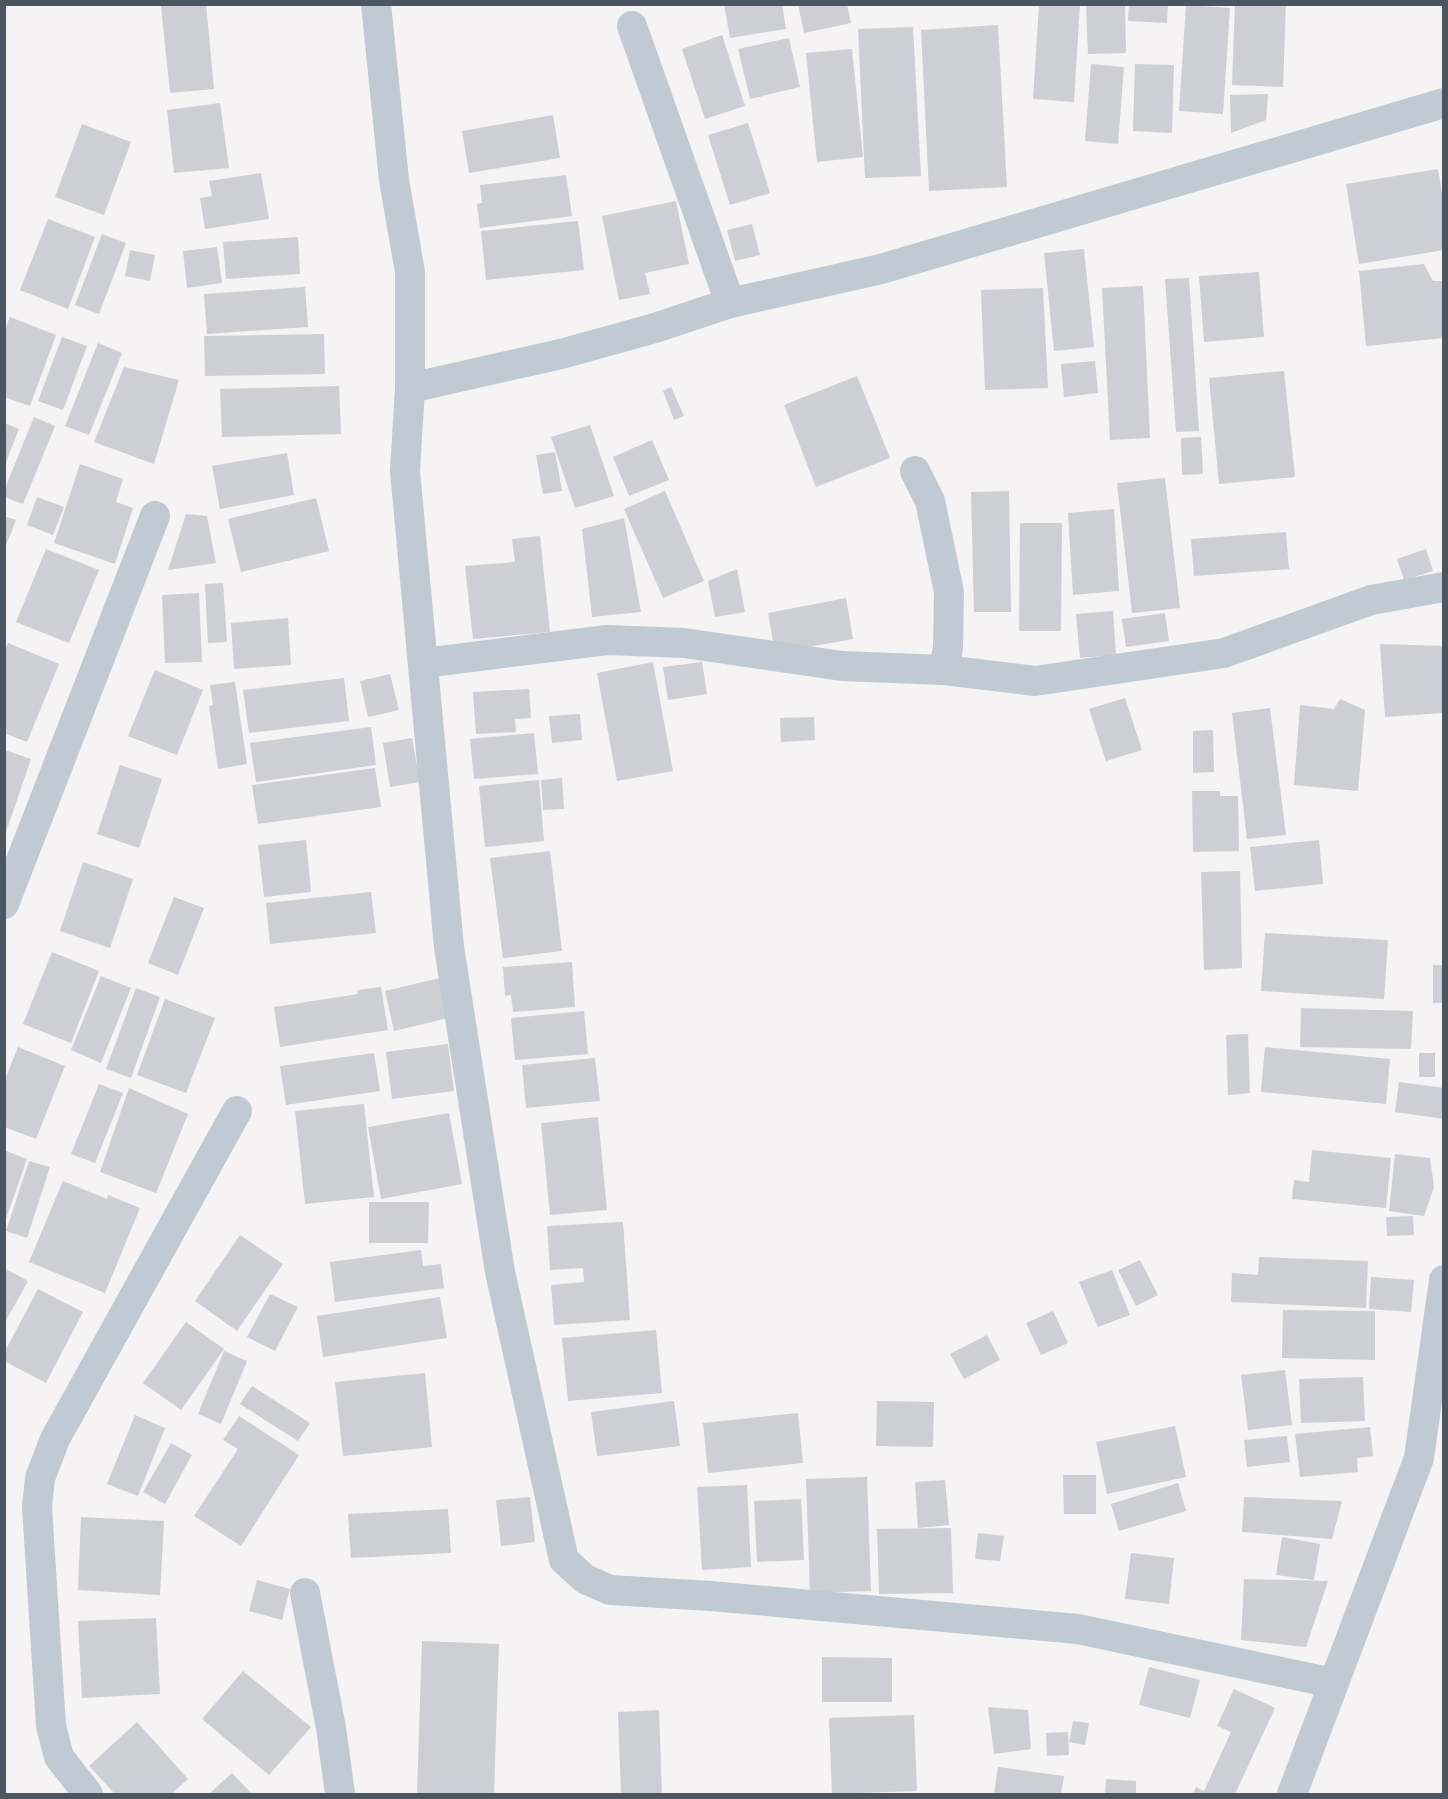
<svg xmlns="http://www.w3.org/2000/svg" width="1448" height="1799" font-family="Manrope,sans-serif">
<rect width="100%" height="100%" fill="#f5f3f3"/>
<g fill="#cdcfd5">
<path d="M180,4H206L214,89L170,93L161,6Z"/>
<path d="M724,4H782L786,29L730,38Z"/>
<path d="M798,4H847L851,23L804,33Z"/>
<path d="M1039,4H1080L1074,102L1033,99Z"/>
<path d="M1086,4H1125L1126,53L1088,54Z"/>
<path d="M1129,4H1168L1167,23L1128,21Z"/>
<path d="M1235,4H1286L1283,87L1232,85Z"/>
<path d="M1186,5L1230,8L1223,114L1179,111Z"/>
<path d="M998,25L1007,187L929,191L921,30Z"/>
<path d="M913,27L921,176L865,178L858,29Z"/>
<path d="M722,35L745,106L705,119L682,49Z"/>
<path d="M789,38L800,87L750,99L738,49Z"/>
<path d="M852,49L863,157L817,162L806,53Z"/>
<path d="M1091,64L1124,67L1118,144L1085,141Z"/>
<path d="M1135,64L1174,65L1172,133L1133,131Z"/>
<path d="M1268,94L1266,120L1231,133L1230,95Z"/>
<path d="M220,103L229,168L174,173L167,110Z"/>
<path d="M553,115L560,158L469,173L462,131Z"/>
<path d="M748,123L770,193L730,205L708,135Z"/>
<path d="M82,124L131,142L104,215L55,197Z"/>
<path d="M1438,169L1444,204V250L1359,264L1346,184Z"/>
<path d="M261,173L269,219L205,229L200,198L212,196L209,181Z"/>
<path d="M566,175L572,216L480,228L477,204L482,203L480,185Z"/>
<path d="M676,201L689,264L645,273L650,294L619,300L602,216Z"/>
<path d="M48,219L95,237L68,309L20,290Z"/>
<path d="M578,221L584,270L486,280L481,231Z"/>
<path d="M752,224L760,255L735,261L727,230Z"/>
<path d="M102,234L126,243L99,314L75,305Z"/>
<path d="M298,237L300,274L226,279L223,242Z"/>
<path d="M217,247L222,283L187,288L183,251Z"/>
<path d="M1084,249L1094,347L1054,351L1044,253Z"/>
<path d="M130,250L155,255L150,281L125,276Z"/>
<path d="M1424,264L1433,281H1443L1444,338L1366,346L1359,271Z"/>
<path d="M1259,272L1264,337L1204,342L1199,276Z"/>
<path d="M1189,278L1199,431L1176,432L1165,279Z"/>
<path d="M1143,286L1150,438L1110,440L1102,288Z"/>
<path d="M305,287L308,327L207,334L204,294Z"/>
<path d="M1043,288L1048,388L985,390L981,290Z"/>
<path d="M10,317L56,335L30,406L4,397V331Z"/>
<path d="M324,334L325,374L205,376L204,336Z"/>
<path d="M62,337L87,346L63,410L38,401Z"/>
<path d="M98,343L122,353L89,435L65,426Z"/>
<path d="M1095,361L1098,393L1064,397L1061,364Z"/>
<path d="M124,367L179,380L154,464L94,442Z"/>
<path d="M1284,371L1295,477L1219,484L1209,378Z"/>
<path d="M857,376L890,458L816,487L784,405Z"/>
<path d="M339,386L341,434L222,437L220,389Z"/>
<path d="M671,387L684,416L674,420L663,391Z"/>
<path d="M34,417L55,426L23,504L4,497V491Z"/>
<path d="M4,423L19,429L5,465H4Z"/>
<path d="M590,425L614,496L575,508L551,437Z"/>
<path d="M1201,437L1203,474L1182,475L1181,438Z"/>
<path d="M652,440L669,480L629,496L613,457Z"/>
<path d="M555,452L562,491L543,494L536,455Z"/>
<path d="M287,453L294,495L220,509L212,466Z"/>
<path d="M80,464L123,479L116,502L133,508L115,564L54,543Z"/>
<path d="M1165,478L1180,608L1132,613L1117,483Z"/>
<path d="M665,491L704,581L663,598L624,509Z"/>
<path d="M1009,491L1011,612H974L971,492Z"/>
<path d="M37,497L64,507L53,535L27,525Z"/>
<path d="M316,498L329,551L241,572L228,519Z"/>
<path d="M1114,509L1119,591L1073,595L1068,513Z"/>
<path d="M186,514L207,516L216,563L168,570Z"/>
<path d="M4,516L16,520L5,548H4Z"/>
<path d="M624,518L641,612L592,617L582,529Z"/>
<path d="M1020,523H1062L1061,631H1019Z"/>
<path d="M1286,532L1289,569L1194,576L1191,539Z"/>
<path d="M540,536L550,632L473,639L465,566L515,562L512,539Z"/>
<path d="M46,549L99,570L69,643L16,622Z"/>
<path d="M1426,549L1433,571L1404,580L1397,559Z"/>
<path d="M737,569L745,612L715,617L708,581Z"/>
<path d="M223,583L227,642L208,643L205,584Z"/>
<path d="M199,593L202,662L165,663L162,595Z"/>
<path d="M846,598L853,639L775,653L768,613Z"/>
<path d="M1113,611L1116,655L1080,658L1076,614Z"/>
<path d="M1165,613L1169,641L1126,647L1122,619Z"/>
<path d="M288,618L291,665L234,669L231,623Z"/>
<path d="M8,643L59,664L27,742L4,733V651Z"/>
<path d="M1380,644L1444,646L1443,713L1385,717Z"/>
<path d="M653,662L673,771L617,781L597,673Z"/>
<path d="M702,662L707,694L668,700L663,667Z"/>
<path d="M155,670L203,690L177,755L128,736Z"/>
<path d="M390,674L399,710L368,717L360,681Z"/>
<path d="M344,678L349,721L249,733L243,690Z"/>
<path d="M235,682L247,764L218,769L209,706L213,705L210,685Z"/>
<path d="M529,689L531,718L515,719L516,732L476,734L473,692Z"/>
<path d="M1125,698L1142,750L1106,761L1089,709Z"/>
<path d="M1340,699L1365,710L1358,791L1294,785L1300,705L1334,709Z"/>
<path d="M1270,708L1286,835L1247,839L1232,713Z"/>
<path d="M580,714L582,740L552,743L549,716Z"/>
<path d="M814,717L815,740L781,742L780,718Z"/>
<path d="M371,727L376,765L256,782L250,743Z"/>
<path d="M1213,730L1214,772L1193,773V731Z"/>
<path d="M534,733L538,774L474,779L470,739Z"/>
<path d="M412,738L420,782L390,787L383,743Z"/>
<path d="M5,750L31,759L5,835Z"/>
<path d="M120,765L162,779L139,848L97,834Z"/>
<path d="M375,768L381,807L258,824L252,785Z"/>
<path d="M562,778L564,809L543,810L541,780Z"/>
<path d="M539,780L544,841L485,847L479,786Z"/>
<path d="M1192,791H1220V796H1238L1239,851L1193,852Z"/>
<path d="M306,840L311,892L264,897L258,845Z"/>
<path d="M1319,840L1323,884L1255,891L1250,847Z"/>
<path d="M550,851L562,951L503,958L490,858Z"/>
<path d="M83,862L133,879L110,948L60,931Z"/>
<path d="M1240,871L1242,968L1204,970L1201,872Z"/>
<path d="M371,892L376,933L270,944L266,903Z"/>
<path d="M174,897L204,908L178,975L148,963Z"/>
<path d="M1265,933L1388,940L1384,999L1261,991Z"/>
<path d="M52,952L99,971L71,1043L23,1024Z"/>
<path d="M572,962L575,1007L513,1012L511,995L505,996L503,967Z"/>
<rect x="1433" y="965" width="11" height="38"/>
<path d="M101,976L131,988L101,1063L71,1050Z"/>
<path d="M440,978L449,1018L394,1031L385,991Z"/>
<path d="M381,987L388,1030L280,1047L274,1007L358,994L357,990Z"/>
<path d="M136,988L160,997L131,1078L106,1069Z"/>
<path d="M165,999L215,1018L186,1093L137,1075Z"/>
<path d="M1301,1008L1413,1011L1411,1049L1300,1047Z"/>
<path d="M584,1011L588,1054L515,1060L511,1018Z"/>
<path d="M1248,1034L1250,1093L1228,1095L1226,1035Z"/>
<path d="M448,1044L454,1091L392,1099L386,1052Z"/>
<path d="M18,1047L65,1066L36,1139L4,1127V1082Z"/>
<path d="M1265,1047L1390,1059L1386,1104L1261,1092Z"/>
<path d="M374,1053L380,1091L286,1105L280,1066Z"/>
<rect x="1419" y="1053" width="16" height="24"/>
<path d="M595,1058L600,1101L526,1108L522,1065Z"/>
<path d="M1399,1082L1444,1088V1119L1395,1112Z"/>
<path d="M99,1084L123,1093L95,1163L71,1154Z"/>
<path d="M129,1088L188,1114L156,1193L100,1172Z"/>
<path d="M364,1104L374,1197L305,1204L295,1111Z"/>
<path d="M449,1113L462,1184L381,1199L368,1127Z"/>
<path d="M598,1117L607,1210L550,1215L541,1123Z"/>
<path d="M4,1150L27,1159L5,1222H4Z"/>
<path d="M1312,1150L1391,1158L1386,1208L1292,1199L1294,1180L1309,1182Z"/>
<path d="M1395,1154L1430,1158L1434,1187L1424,1216L1389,1211Z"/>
<path d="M29,1161L50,1167L27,1238L6,1231Z"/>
<path d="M63,1181L107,1199L108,1195L140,1208L105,1293L29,1262Z"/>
<path d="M369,1202H429L428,1243H369Z"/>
<path d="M1413,1216L1414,1235L1387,1236L1386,1217Z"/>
<path d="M623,1222L630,1320L554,1325L551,1285L584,1282L583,1268L550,1270L547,1226Z"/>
<path d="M240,1235L283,1264L237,1331L195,1301Z"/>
<path d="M421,1250L423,1266L441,1264L444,1288L335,1302L330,1262Z"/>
<path d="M1259,1257L1368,1261L1366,1308L1231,1302L1232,1273L1258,1275Z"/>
<path d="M1140,1260L1158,1295L1136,1306L1118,1270Z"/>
<path d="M4,1268L28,1281L4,1324Z"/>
<path d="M1112,1270L1130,1315L1098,1327L1079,1282Z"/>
<path d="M1371,1277L1414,1280L1411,1312L1369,1309Z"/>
<path d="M38,1289L83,1312L46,1383L4,1361V1353Z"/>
<path d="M270,1294L298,1307L275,1351L247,1337Z"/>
<path d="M440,1297L447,1338L323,1357L317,1316Z"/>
<path d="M1283,1310L1375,1311V1360L1282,1358Z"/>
<path d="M1053,1311L1068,1343L1041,1355L1026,1323Z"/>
<path d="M186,1322L224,1349L181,1410L143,1383Z"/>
<path d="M656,1330L662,1393L568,1401L562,1338Z"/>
<path d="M987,1335L1000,1360L964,1379L950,1354Z"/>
<path d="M224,1351L247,1361L221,1424L198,1414Z"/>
<path d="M1285,1370L1292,1425L1248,1430L1241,1375Z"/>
<path d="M425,1373L432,1447L343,1456L335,1382Z"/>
<path d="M1363,1377L1365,1421L1301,1423L1299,1379Z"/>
<path d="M252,1386L310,1423L298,1441L240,1404Z"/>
<path d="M674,1401L680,1446L597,1456L591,1412Z"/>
<path d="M877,1401L934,1402L933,1447L876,1446Z"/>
<path d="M798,1413L803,1463L708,1473L703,1423Z"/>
<path d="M135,1415L165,1428L138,1496L107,1484Z"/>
<path d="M239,1416L299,1455L241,1546L194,1516L238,1449L223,1440Z"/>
<path d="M1175,1426L1186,1477L1107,1494L1096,1442Z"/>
<path d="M1370,1427L1373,1456L1357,1458L1358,1472L1300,1477L1295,1434Z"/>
<path d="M1287,1436L1290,1462L1247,1467L1244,1440Z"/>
<path d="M171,1443L192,1455L165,1504L143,1492Z"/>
<path d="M1063,1475H1096V1514H1064Z"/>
<path d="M867,1477L871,1591L810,1593L806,1479Z"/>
<path d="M945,1480L949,1525L918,1528L915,1482Z"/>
<path d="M1178,1483L1186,1511L1119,1531L1111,1504Z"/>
<path d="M747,1485L751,1567L702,1570L697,1487Z"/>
<path d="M530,1497L535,1542L501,1546L496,1500Z"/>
<path d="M1244,1497L1342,1501L1332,1539L1242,1532Z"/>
<path d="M801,1499L804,1560L757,1562L754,1501Z"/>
<path d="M448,1509L451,1553L351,1558L348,1514Z"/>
<path d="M81,1517L164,1521L160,1595L78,1590Z"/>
<path d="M951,1528L953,1593L879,1594L877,1529Z"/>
<path d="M978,1533L1004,1536L1000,1561L975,1559Z"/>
<path d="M1282,1537L1320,1544L1314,1580L1276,1575Z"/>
<path d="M1131,1553L1174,1558L1169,1604L1125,1599Z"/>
<path d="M1244,1579L1328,1581L1306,1647L1241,1640Z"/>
<path d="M257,1580L290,1589L282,1620L249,1611Z"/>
<path d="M156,1618L160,1694L82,1698L78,1621Z"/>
<path d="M422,1641L499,1644L494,1794H417Z"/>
<path d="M822,1657L892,1658V1702H822Z"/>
<path d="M1149,1667L1200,1680L1190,1718L1139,1705Z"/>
<path d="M243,1671L311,1727L269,1775L202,1719Z"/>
<path d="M1234,1689L1275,1708L1235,1794H1193L1196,1787L1204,1791L1231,1732L1217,1726Z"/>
<path d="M988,1707L1028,1710L1031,1749L994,1754Z"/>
<path d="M659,1710L662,1794H621L618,1712Z"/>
<path d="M914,1715L917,1791L832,1794L829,1718Z"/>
<path d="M1073,1721L1089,1723L1085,1745L1069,1742Z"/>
<path d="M137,1722L188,1779L171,1794H115L89,1766Z"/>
<path d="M1068,1732L1069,1755L1047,1756L1046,1733Z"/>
<path d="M998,1767L1064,1776L1061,1794H994Z"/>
<path d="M232,1773L252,1794H209Z"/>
<path d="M1106,1779L1136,1781V1794H1105Z"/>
</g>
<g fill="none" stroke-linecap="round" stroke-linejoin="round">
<g stroke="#c1cad2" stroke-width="30">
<path d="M376,4L394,180L410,272V388L405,471L449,947L500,1272L564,1560L585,1579L610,1590L711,1596L1078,1629L1333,1683"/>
<path d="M632,26L730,303"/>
<path d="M410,388L561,354L655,328L730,303L881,269L1444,103"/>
<path d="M915,471L930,501L949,592L948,647L944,670L1035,681L1224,653L1371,600L1444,587"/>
<path d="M424,663L607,640L684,643L842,666L944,670"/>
<path d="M4,904L155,516"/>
<path d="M305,1593L331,1728L340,1794"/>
<path d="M88,1794L59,1757L51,1726L37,1507L40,1478L55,1439L237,1111"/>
<path d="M1292,1794L1419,1458L1444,1280"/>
</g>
</g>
<rect width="1448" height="1799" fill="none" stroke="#4a5661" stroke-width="12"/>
</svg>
